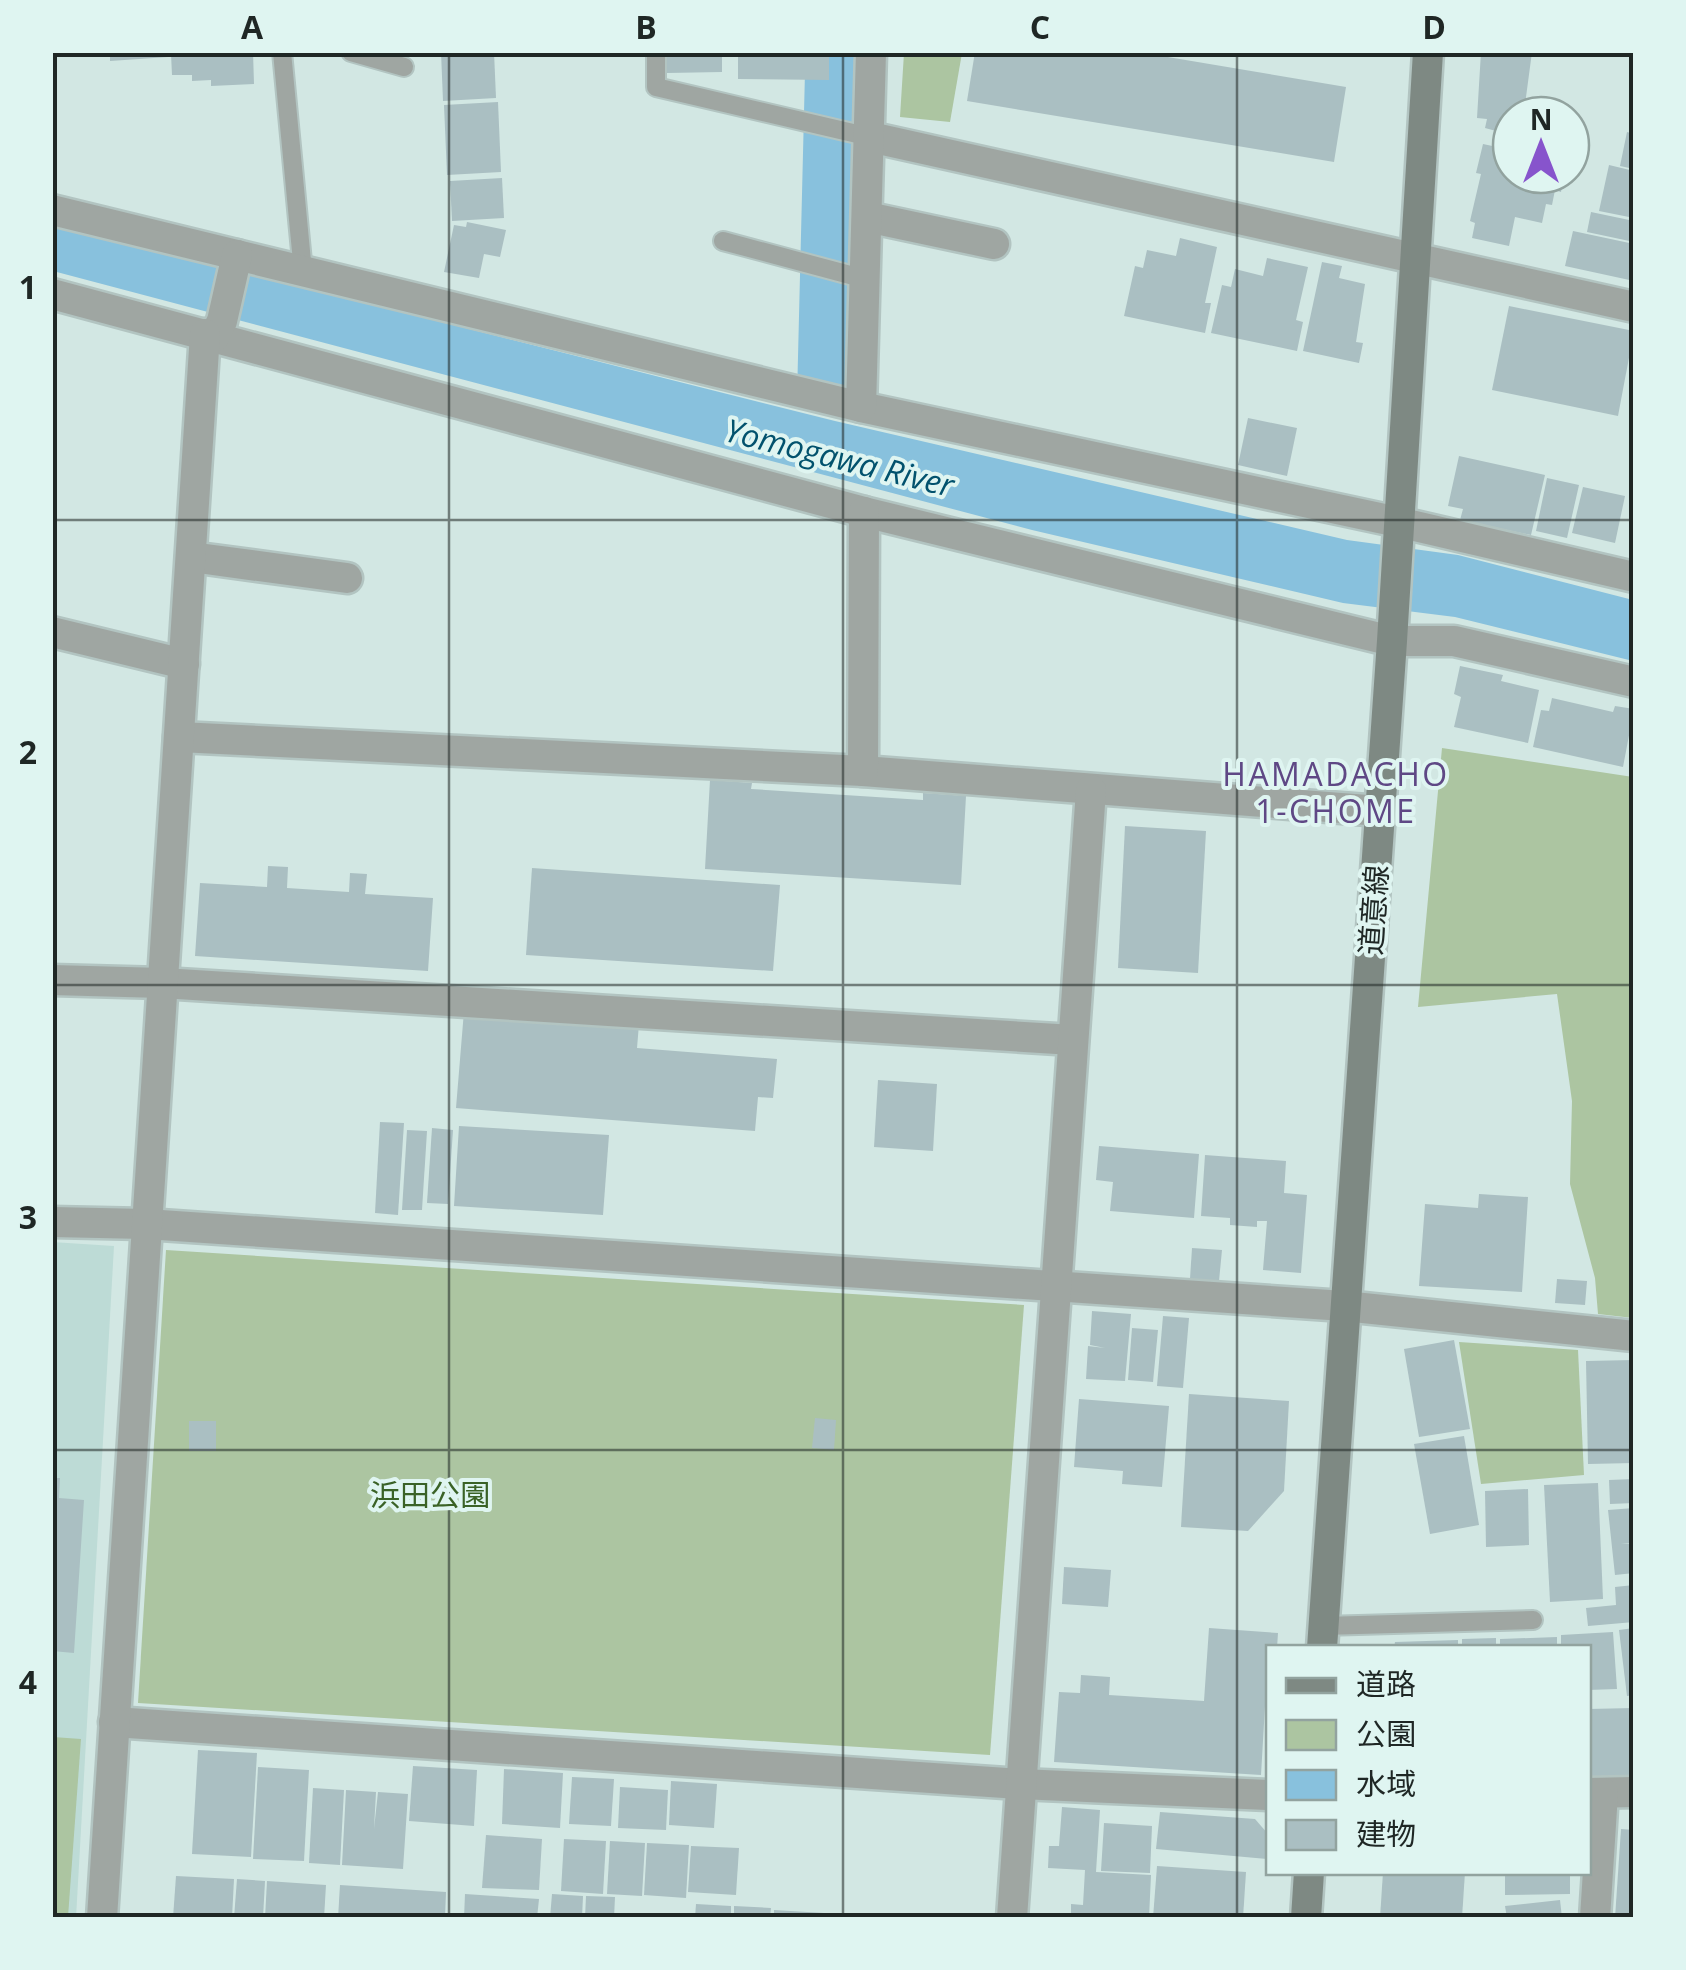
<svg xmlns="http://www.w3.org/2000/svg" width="1686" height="1970" font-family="'Open Sans','Noto Sans JP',sans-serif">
<rect width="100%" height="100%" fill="#d2e7e3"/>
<path fill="#bddbd6" d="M52,1242L114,1246L76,1918L52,1917Z"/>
<g fill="#acc5a1">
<path d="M904,53H962L950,122L900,117Z"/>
<path d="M1442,748L1633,777V1318L1598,1314L1595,1278L1570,1184L1572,1101L1557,994L1418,1007Z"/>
<path d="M166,1250L1024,1305L990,1755L138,1703Z"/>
<path d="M1459,1342L1578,1350L1584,1475L1481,1484Z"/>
<path d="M53,1737L81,1739L68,1917H53Z"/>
</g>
<path fill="#88c1dd" d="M52,224L835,421L1347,540L1458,555L1633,600V661L1455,617L1343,603L1032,530L53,271Z"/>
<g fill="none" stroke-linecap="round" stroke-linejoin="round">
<path stroke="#88c1dd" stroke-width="75" d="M835,378L843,52"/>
</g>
<g fill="#aabfc2">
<path d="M110,52H167L168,57L110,61Z"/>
<path d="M253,52L254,84L211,86V80L192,81V75H172L171,54Z"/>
<path d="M441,52H494L496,98L443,101Z"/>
<path d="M667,52H722V72L667,73Z"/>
<path d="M738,52H829V80L738,79Z"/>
<path d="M975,52H1138L1346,87L1334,162L967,101Z"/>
<path d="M1481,52H1532L1524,112L1531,115H1511V135L1485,128L1487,119L1477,118Z"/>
<path d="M498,102L501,172L447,175L444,105Z"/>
<path d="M1627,132L1634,134V169L1620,166Z"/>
<path d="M1483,144L1511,150V175H1564L1561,192L1555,190L1552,205L1546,204L1542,223L1515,217L1509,246L1472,238L1475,223L1470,221L1481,174L1476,173Z"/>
<path d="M1609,165L1634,171V218L1599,211Z"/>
<path d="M502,178L504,218L452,221L450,181Z"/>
<path d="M1591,212L1634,221V242L1587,232Z"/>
<path d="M467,222L506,230L500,257L484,254L479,278L444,272L454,225L466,227Z"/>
<path d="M1573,231L1634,244V281L1565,266Z"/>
<path d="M1180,238L1217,247L1205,303H1211L1205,333L1124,316L1135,266L1143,268L1147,250L1176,256Z"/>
<path d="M1267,258L1308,267L1296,320L1303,322L1297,351L1211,333L1222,285L1231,287L1235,269L1263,276Z"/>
<path d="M1322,262L1342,266L1339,278L1365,284L1356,342L1363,343L1359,363L1303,351Z"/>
<path d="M1509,306L1634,331L1618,416L1492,390Z"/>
<path d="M1248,418L1297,428L1287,476L1238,465Z"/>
<path d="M1459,456L1545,475L1531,535L1460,520L1463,509L1448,506Z"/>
<path d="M1547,478L1579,485L1567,538L1536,531Z"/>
<path d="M1583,487L1625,496L1615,543L1572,533Z"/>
<path d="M1460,666L1503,675L1501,681L1539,690L1528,743L1454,727L1461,697L1454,694Z"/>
<path d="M1552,698L1613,712L1615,706L1634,709L1623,767L1533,747L1541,710L1549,711Z"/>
<path d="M710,780L752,783L751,789L923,800V793L966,796L961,885L705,869Z"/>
<path d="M1125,826L1206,831L1198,973L1118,968Z"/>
<path d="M268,866L288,867L287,888L349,892L350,873L367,874L365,894L433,898L428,971L195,956L200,883L267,887Z"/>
<path d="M532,868L780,885L773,971L526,955Z"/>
<path d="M464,1011L639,1024L637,1048L777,1059L773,1098L758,1097L755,1131L456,1108Z"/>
<path d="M878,1080L937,1084L933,1151L874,1147Z"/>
<path d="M380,1122L404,1123L398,1215L375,1213Z"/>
<path d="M459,1126L609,1135L603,1215L454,1206Z"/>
<path d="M432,1128L453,1130L448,1204L427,1203Z"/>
<path d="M407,1130L427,1131L422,1210H402Z"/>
<path d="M1099,1146L1199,1154L1194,1218L1110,1211L1113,1182L1096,1180Z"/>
<path d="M1205,1155L1286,1161L1284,1193L1307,1195L1301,1273L1263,1270L1267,1221H1257V1227L1230,1225V1218L1201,1216Z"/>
<path d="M1479,1194L1528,1197L1522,1292L1419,1286L1425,1204L1478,1208Z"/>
<path d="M1192,1248L1222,1250L1219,1281L1190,1279Z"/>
<path d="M1557,1279L1587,1281L1585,1305L1555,1303Z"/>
<path d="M1092,1311L1131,1314L1125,1381L1086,1379L1088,1346L1105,1348L1090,1345Z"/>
<path d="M1163,1316L1189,1318L1183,1388L1157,1386Z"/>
<path d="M1132,1328L1158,1330L1153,1382L1128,1380Z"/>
<path d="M1454,1340L1470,1429L1419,1437L1404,1349Z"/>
<path d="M1634,1360V1463L1588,1464L1586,1361Z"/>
<path d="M1189,1394L1289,1401L1284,1491L1248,1531L1181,1527Z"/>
<path d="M1079,1399L1169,1406L1162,1487L1122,1484L1123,1471L1074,1467Z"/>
<path d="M815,1418L836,1420L834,1450L812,1448Z"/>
<rect x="189" y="1421" width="27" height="30"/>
<path d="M1464,1436L1479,1525L1430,1534L1414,1444Z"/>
<path d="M52,1478H60L59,1498L84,1500L74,1653L52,1651Z"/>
<path d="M1634,1479V1503L1610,1504L1609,1480Z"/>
<path d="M1598,1483L1603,1599L1550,1602L1544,1485Z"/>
<path d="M1528,1489L1529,1545L1486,1547L1485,1491Z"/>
<path d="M1634,1508V1543L1621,1544H1634V1573L1615,1575L1608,1510Z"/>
<path d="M1064,1567L1111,1570L1108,1607L1062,1604Z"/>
<path d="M1634,1585V1622L1588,1626L1586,1608L1616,1605L1615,1587Z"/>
<path d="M1209,1628L1278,1633L1277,1648H1268V1707L1265,1706L1261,1775L1054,1762L1059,1692L1080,1693L1081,1675L1110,1677L1109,1695L1204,1701Z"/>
<path d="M1634,1628V1695L1627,1696L1619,1630Z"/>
<path d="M1613,1632L1617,1689L1588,1690V1648H1561V1635Z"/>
<path d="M1557,1637V1648H1500V1639Z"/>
<path d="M1496,1638V1648H1462V1639Z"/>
<path d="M1458,1640V1648H1394L1395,1642Z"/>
<path d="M1634,1708V1777L1588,1778V1709Z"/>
<path d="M198,1750L257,1753L251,1857L192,1854Z"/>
<path d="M413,1766L477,1770L474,1826L409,1821Z"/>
<path d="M258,1767L309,1770L304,1861L253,1859Z"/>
<path d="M504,1769L563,1773L560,1828L502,1824Z"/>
<path d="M572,1777L614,1779L611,1826L569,1824Z"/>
<path d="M671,1781L717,1784L714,1828L669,1825Z"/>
<path d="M620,1787L668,1790L666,1830L618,1828Z"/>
<path d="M313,1788L344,1790L340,1865L309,1863Z"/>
<path d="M346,1790L376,1792L374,1829L378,1792L408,1794L403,1869L342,1865Z"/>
<path d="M1062,1807L1100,1810L1096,1872L1151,1875L1149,1918H1071V1904L1083,1905L1085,1870L1048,1868L1049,1846H1059Z"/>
<path d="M1160,1812L1255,1819L1268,1834L1267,1859L1156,1849Z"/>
<path d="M1104,1823L1152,1826L1150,1873L1101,1871Z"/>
<path d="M1621,1829L1634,1830V1918H1615Z"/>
<path d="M486,1835L542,1839L539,1890L482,1888Z"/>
<path d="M564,1839L606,1841L603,1894L561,1891Z"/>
<path d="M610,1841L645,1843L642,1896L607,1894Z"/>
<path d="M647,1843L689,1845L686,1898L644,1895Z"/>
<path d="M691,1846L739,1848L736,1895L688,1892Z"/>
<path d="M1157,1866L1246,1872L1243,1918H1153Z"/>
<path d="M1383,1872H1465L1462,1918H1380Z"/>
<path d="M1505,1872H1570V1894L1505,1895Z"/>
<path d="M176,1876L234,1879L232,1918H173Z"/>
<path d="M237,1879L265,1881L263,1918H234Z"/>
<path d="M267,1881L326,1885L324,1918H265Z"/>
<path d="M340,1885L446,1892L445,1918H338Z"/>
<path d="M465,1894L539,1899L537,1918H464Z"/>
<path d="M552,1894L583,1896L582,1918H550Z"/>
<path d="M586,1896L615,1897L614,1918H585Z"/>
<path d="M1560,1900L1562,1918H1507L1505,1906Z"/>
<path d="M696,1904L731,1906V1918H695Z"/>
<path d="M734,1906L771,1908L770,1918H734Z"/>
<path d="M774,1910L824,1913V1918H774Z"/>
</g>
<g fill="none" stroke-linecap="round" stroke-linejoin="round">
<defs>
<g id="lane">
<path d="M282,52L303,272"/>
<path d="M351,52L404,67"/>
<path d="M656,52V87L870,137"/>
<path d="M723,241L865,279"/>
<path d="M1323,1626L1533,1620"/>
</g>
<g id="street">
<path d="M870,137L1634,307"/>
<path d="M52,210L861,407L1398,522L1634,577"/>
<path d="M867,217L994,244"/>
<path d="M52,294L864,512L1392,641H1454L1634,682"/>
<path d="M214,337L222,321L237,255"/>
<path d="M861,407L871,52"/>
<path d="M191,557L347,578"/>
<path d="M52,632L184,664"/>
<path d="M179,737L863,771L1380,811"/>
<path d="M863,771L864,512"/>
<path d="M52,980L162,983L1073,1040"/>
<path d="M52,1222L146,1224L1344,1306L1634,1336"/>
<path d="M114,1722L1020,1784L1268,1795"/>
<path d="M1588,1793L1634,1792"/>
<path d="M102,1918L205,334"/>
<path d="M1012,1918L1091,790"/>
<path d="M1595,1918L1603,1793"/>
</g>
<g id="secondary">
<path d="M1322,1648L1392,641L1428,52"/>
<path d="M1306,1918L1309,1872"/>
</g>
</defs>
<use href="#lane" stroke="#b2c4c1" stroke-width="22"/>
<use href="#street" stroke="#b2c4c1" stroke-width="35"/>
<use href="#secondary" stroke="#b2c4c1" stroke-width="35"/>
<use href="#lane" stroke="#9fa6a2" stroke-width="18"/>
<use href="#street" stroke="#9fa6a2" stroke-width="30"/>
<use href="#secondary" stroke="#7e8983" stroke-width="30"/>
</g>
<path fill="none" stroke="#1f2725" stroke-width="2.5" stroke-opacity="0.55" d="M449,52V1918M843,52V1918M1237,52V1918M52,520H1634M52,985H1634M52,1450H1634"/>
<g text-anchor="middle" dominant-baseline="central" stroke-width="8" stroke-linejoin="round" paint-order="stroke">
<g font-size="30" fill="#1f2725" stroke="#dff5f1">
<text transform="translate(1373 910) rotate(-86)">道意線</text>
</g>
<g font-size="30" fill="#3a6226" stroke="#dff5f1">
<text x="430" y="1494">浜田公園</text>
</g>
<g font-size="32" font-style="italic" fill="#02526d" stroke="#dff5f1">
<text transform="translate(840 457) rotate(14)">Yomogawa River</text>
</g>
<g font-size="32" letter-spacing="2.5" fill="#5f4885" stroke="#dff5f1">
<text x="1336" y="773">HAMADACHO<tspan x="1336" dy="37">1-CHOME</tspan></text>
</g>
</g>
<rect width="1686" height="1970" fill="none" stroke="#dff5f1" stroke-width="110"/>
<rect x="1266" y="1645" width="325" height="230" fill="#dff5f1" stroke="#92a39f" stroke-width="2.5"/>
<rect x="1286" y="1678" width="50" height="15" fill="#7e8983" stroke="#92a39f" stroke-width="2.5"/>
<text x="1356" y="1695" font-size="30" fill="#1f2725">道路</text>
<rect x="1286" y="1720" width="50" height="30" fill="#acc5a1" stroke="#92a39f" stroke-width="2.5"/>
<text x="1356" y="1745" font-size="30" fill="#1f2725">公園</text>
<rect x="1286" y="1770" width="50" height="30" fill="#88c1dd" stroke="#92a39f" stroke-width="2.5"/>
<text x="1356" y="1795" font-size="30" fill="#1f2725">水域</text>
<rect x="1286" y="1820" width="50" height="30" fill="#aabfc2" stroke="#92a39f" stroke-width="2.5"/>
<text x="1356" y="1845" font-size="30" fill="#1f2725">建物</text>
<g transform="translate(1541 145)"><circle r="48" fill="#dff5f1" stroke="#92a39f" stroke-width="2.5"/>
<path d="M0-8L18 38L0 25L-18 38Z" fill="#8754cc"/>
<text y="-15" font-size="28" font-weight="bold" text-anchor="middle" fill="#1f2725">N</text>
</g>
<rect x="55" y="55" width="1576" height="1860" fill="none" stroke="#1f2725" stroke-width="4"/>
<g font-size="32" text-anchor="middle" font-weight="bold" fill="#1f2725">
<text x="252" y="39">A</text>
<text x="646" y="39">B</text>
<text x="1040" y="39">C</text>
<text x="1434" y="39">D</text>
<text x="28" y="299">1</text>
<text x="28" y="764">2</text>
<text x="28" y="1229">3</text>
<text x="28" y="1694">4</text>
</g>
</svg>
